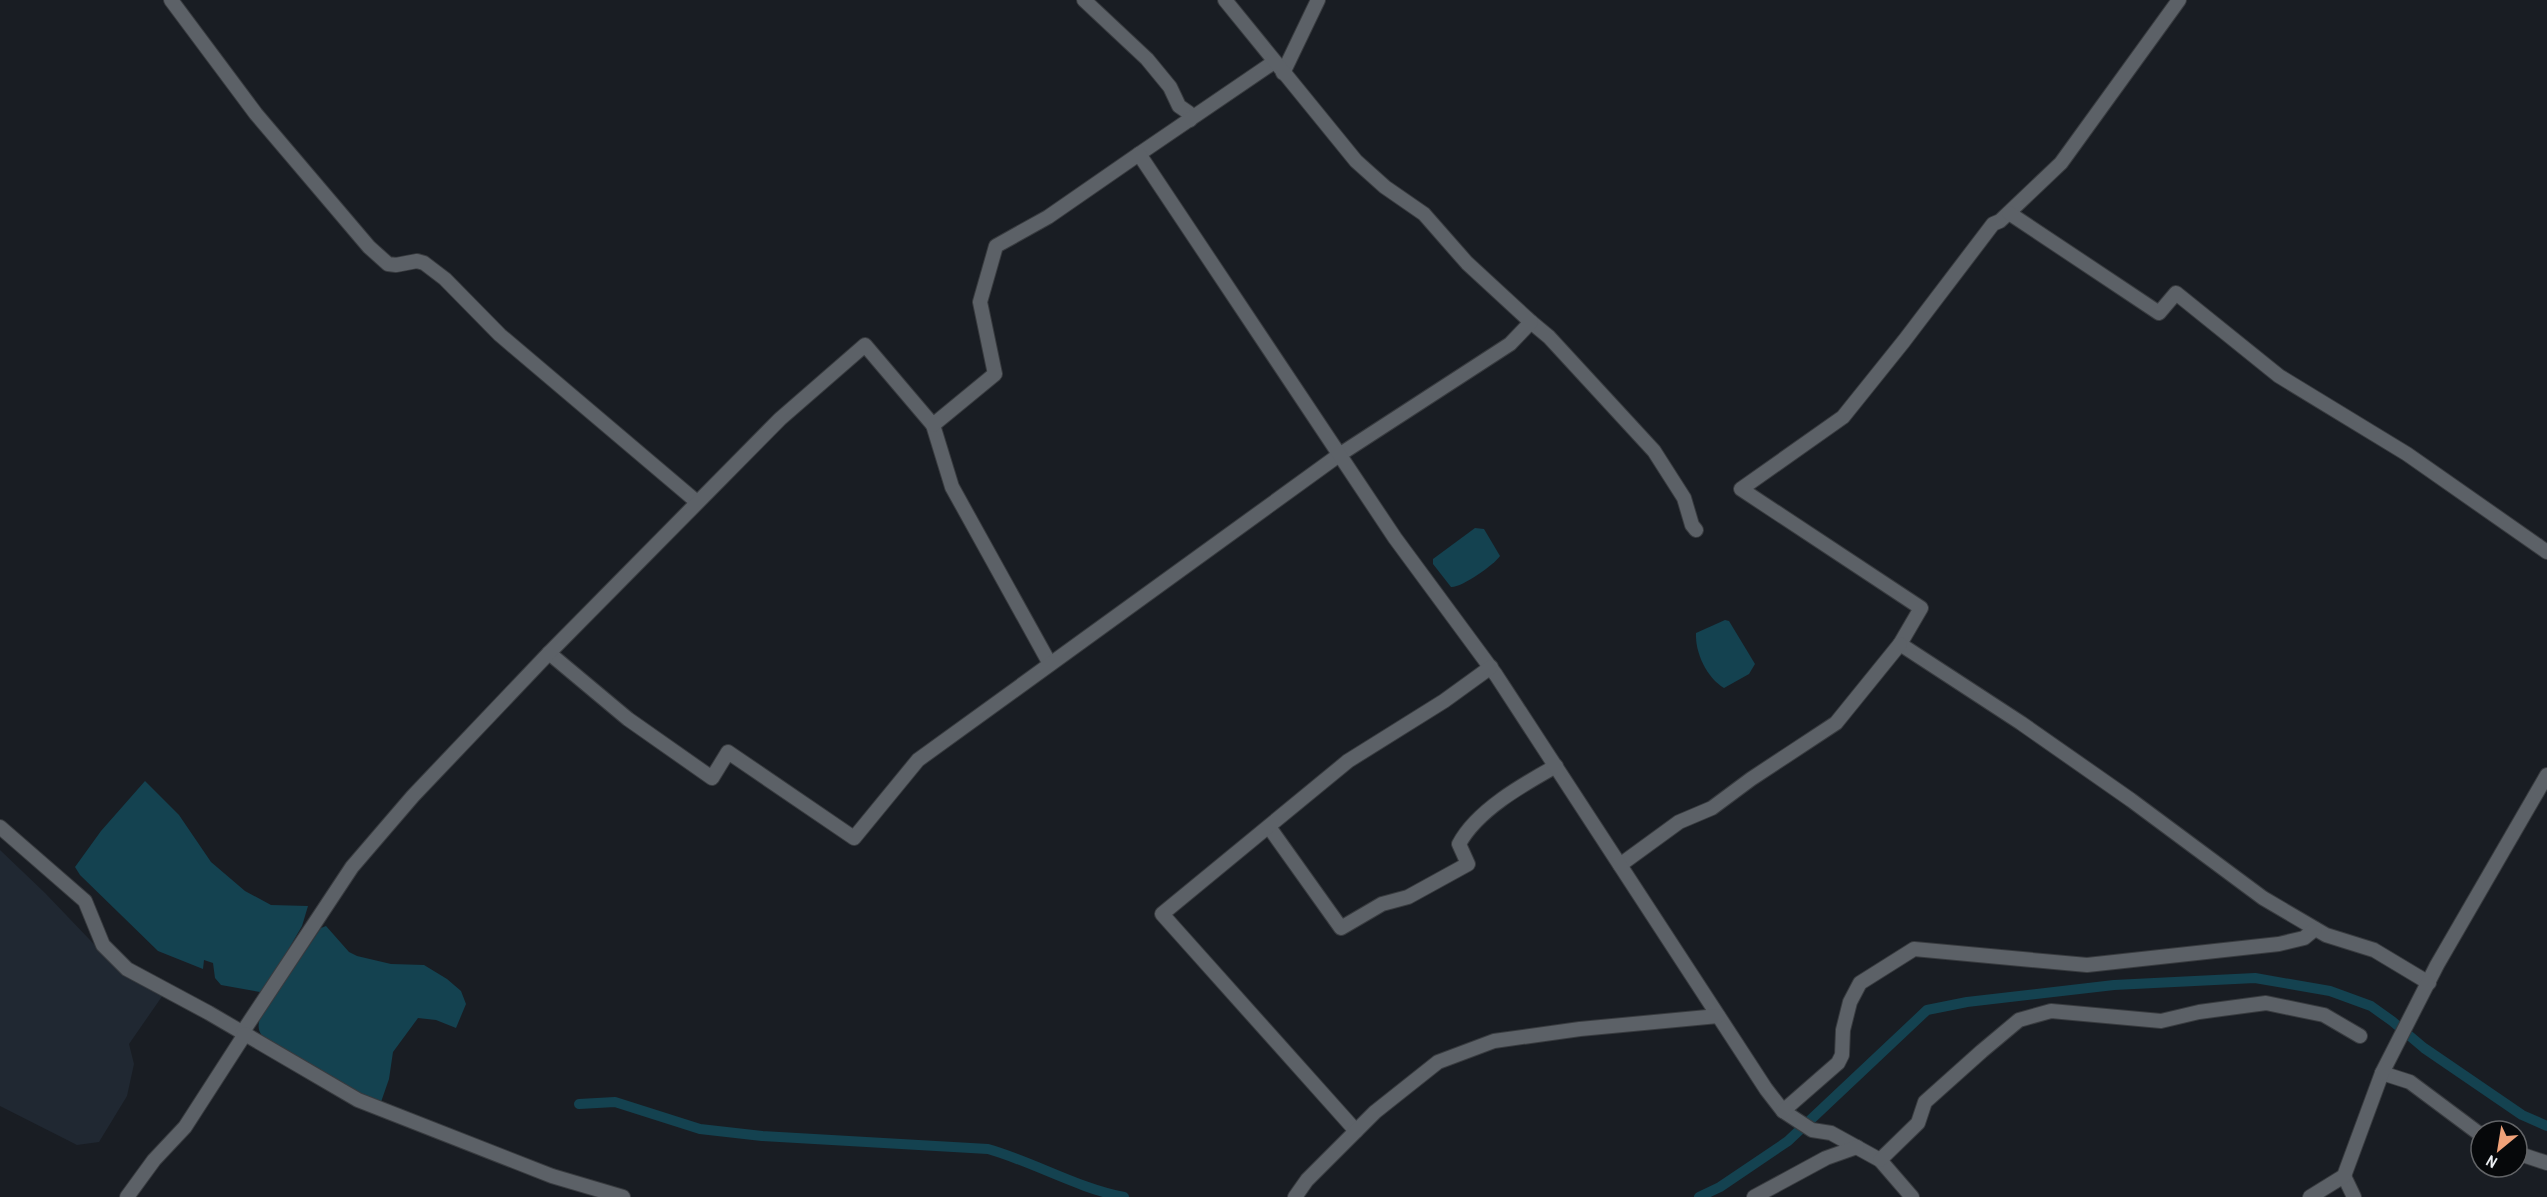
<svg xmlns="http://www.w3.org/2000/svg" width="2547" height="1197" font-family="'Archivo Narrow',sans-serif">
<rect width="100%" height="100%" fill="#191d23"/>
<path fill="#202832" d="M0,850L45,893L112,963L163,995L129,1044L134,1064L127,1096L99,1142L77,1145L0,1106Z"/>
<g fill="#144250">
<path d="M1475,528L1484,529L1500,556C1494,565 1461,588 1451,587L1433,564V559Z"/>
<path d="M1725,620L1729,621L1755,664L1749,674L1724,688C1707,678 1695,653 1696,633Z"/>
<path d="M145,781L179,815L211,862L245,891L271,905L308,906L302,926L267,986L260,992L221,985L215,978L213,963L204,960L203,969L158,951L80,875L75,867L101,831Z"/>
<path d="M326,926L349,952L357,956L391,964L424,965L447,979L461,991L466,1004L456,1028L436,1020L418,1018L393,1052L389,1079L381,1102L369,1101L270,1044C261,1035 256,1031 260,1018L321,928Z"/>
</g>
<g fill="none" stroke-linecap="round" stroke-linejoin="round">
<g stroke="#144250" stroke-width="10">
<path d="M579,1104L615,1102L700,1129L762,1136L988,1149C1034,1162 1077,1188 1124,1197"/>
<path d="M1699,1197L1720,1187L1788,1141L1927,1010L1967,1002L2114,985L2255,978L2330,991L2371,1006L2392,1021L2424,1048L2522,1115L2547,1126"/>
</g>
<defs>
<g id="minor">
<path d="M171,0L256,114L369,247L388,264L396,265L417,261L424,263L445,279L500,335L697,502"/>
<path d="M1084,0L1147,59L1170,87L1179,106L1189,113L1190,120"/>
<path d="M2179,0L2061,163L2000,221L1993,224L1904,341L1843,417L1741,489L1921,608L1900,644L2021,723L2131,800L2263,898L2326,935L2374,950L2429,983"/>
<path d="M1283,73L1318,0"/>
<path d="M1139,154L1274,62"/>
<path d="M2009,213L2159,313L2176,293L2279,376L2407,454L2547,552"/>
<path d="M1531,322L1549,337L1654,451L1684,498L1692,525L1696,530"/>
<path d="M933,425L952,487L1050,664"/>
<path d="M549,653L628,719L712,778L728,752L854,838L918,760L1339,455L1510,344L1531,322L1467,263L1424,214L1385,187L1356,161L1225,0"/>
<path d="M0,827L85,901L103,945L127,969L209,1013L358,1100L552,1176L623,1197"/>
<path d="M1269,827L1341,928L1382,904L1408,897L1468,864L1459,844C1477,810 1524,784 1556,766"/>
<path d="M1620,865L1679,822L1712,808L1751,779L1836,723L1900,644"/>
<path d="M242,1033L352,867L413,796L549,653L780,419L865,345L933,425L995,374L980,302L996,246L1048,217L1139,154L1395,538L1496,675L1766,1089L1783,1111L1812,1130L1831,1133L1880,1160L1912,1197"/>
<path d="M2382,1073L2410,1082L2481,1135"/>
<path d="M1783,1111L1838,1063L1842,1055L1843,1030L1850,1002L1860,983L1914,949L2087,965L2279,944L2304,938L2315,929"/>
<path d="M1356,1131L1162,914L1348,761L1444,701L1491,667"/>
<path d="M2517,1153L2547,1163"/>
<path d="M1880,1160L1918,1123L1925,1102L1982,1051L2019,1020L2051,1011L2161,1021L2199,1012L2266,1003L2324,1015L2360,1036"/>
<path d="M2344,1176L2354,1197"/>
<path d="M127,1197L154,1160L185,1127L245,1034"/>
<path d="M1295,1197L1307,1180L1375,1112L1438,1062L1494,1041L1580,1029L1718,1016"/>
<path d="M1754,1197L1826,1158L1857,1147"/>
<path d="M2310,1197L2344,1176L2382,1073L2437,965L2547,775"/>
</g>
</defs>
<use href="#minor" stroke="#383b3f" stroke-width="16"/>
<use href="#minor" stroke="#5c6167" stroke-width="14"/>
</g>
<g transform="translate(2499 1149) rotate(210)"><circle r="28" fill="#06080a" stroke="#626467" stroke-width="1.5"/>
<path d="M0-4.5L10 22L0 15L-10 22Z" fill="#f0a279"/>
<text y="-9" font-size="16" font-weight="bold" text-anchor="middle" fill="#eceff3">N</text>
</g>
</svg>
